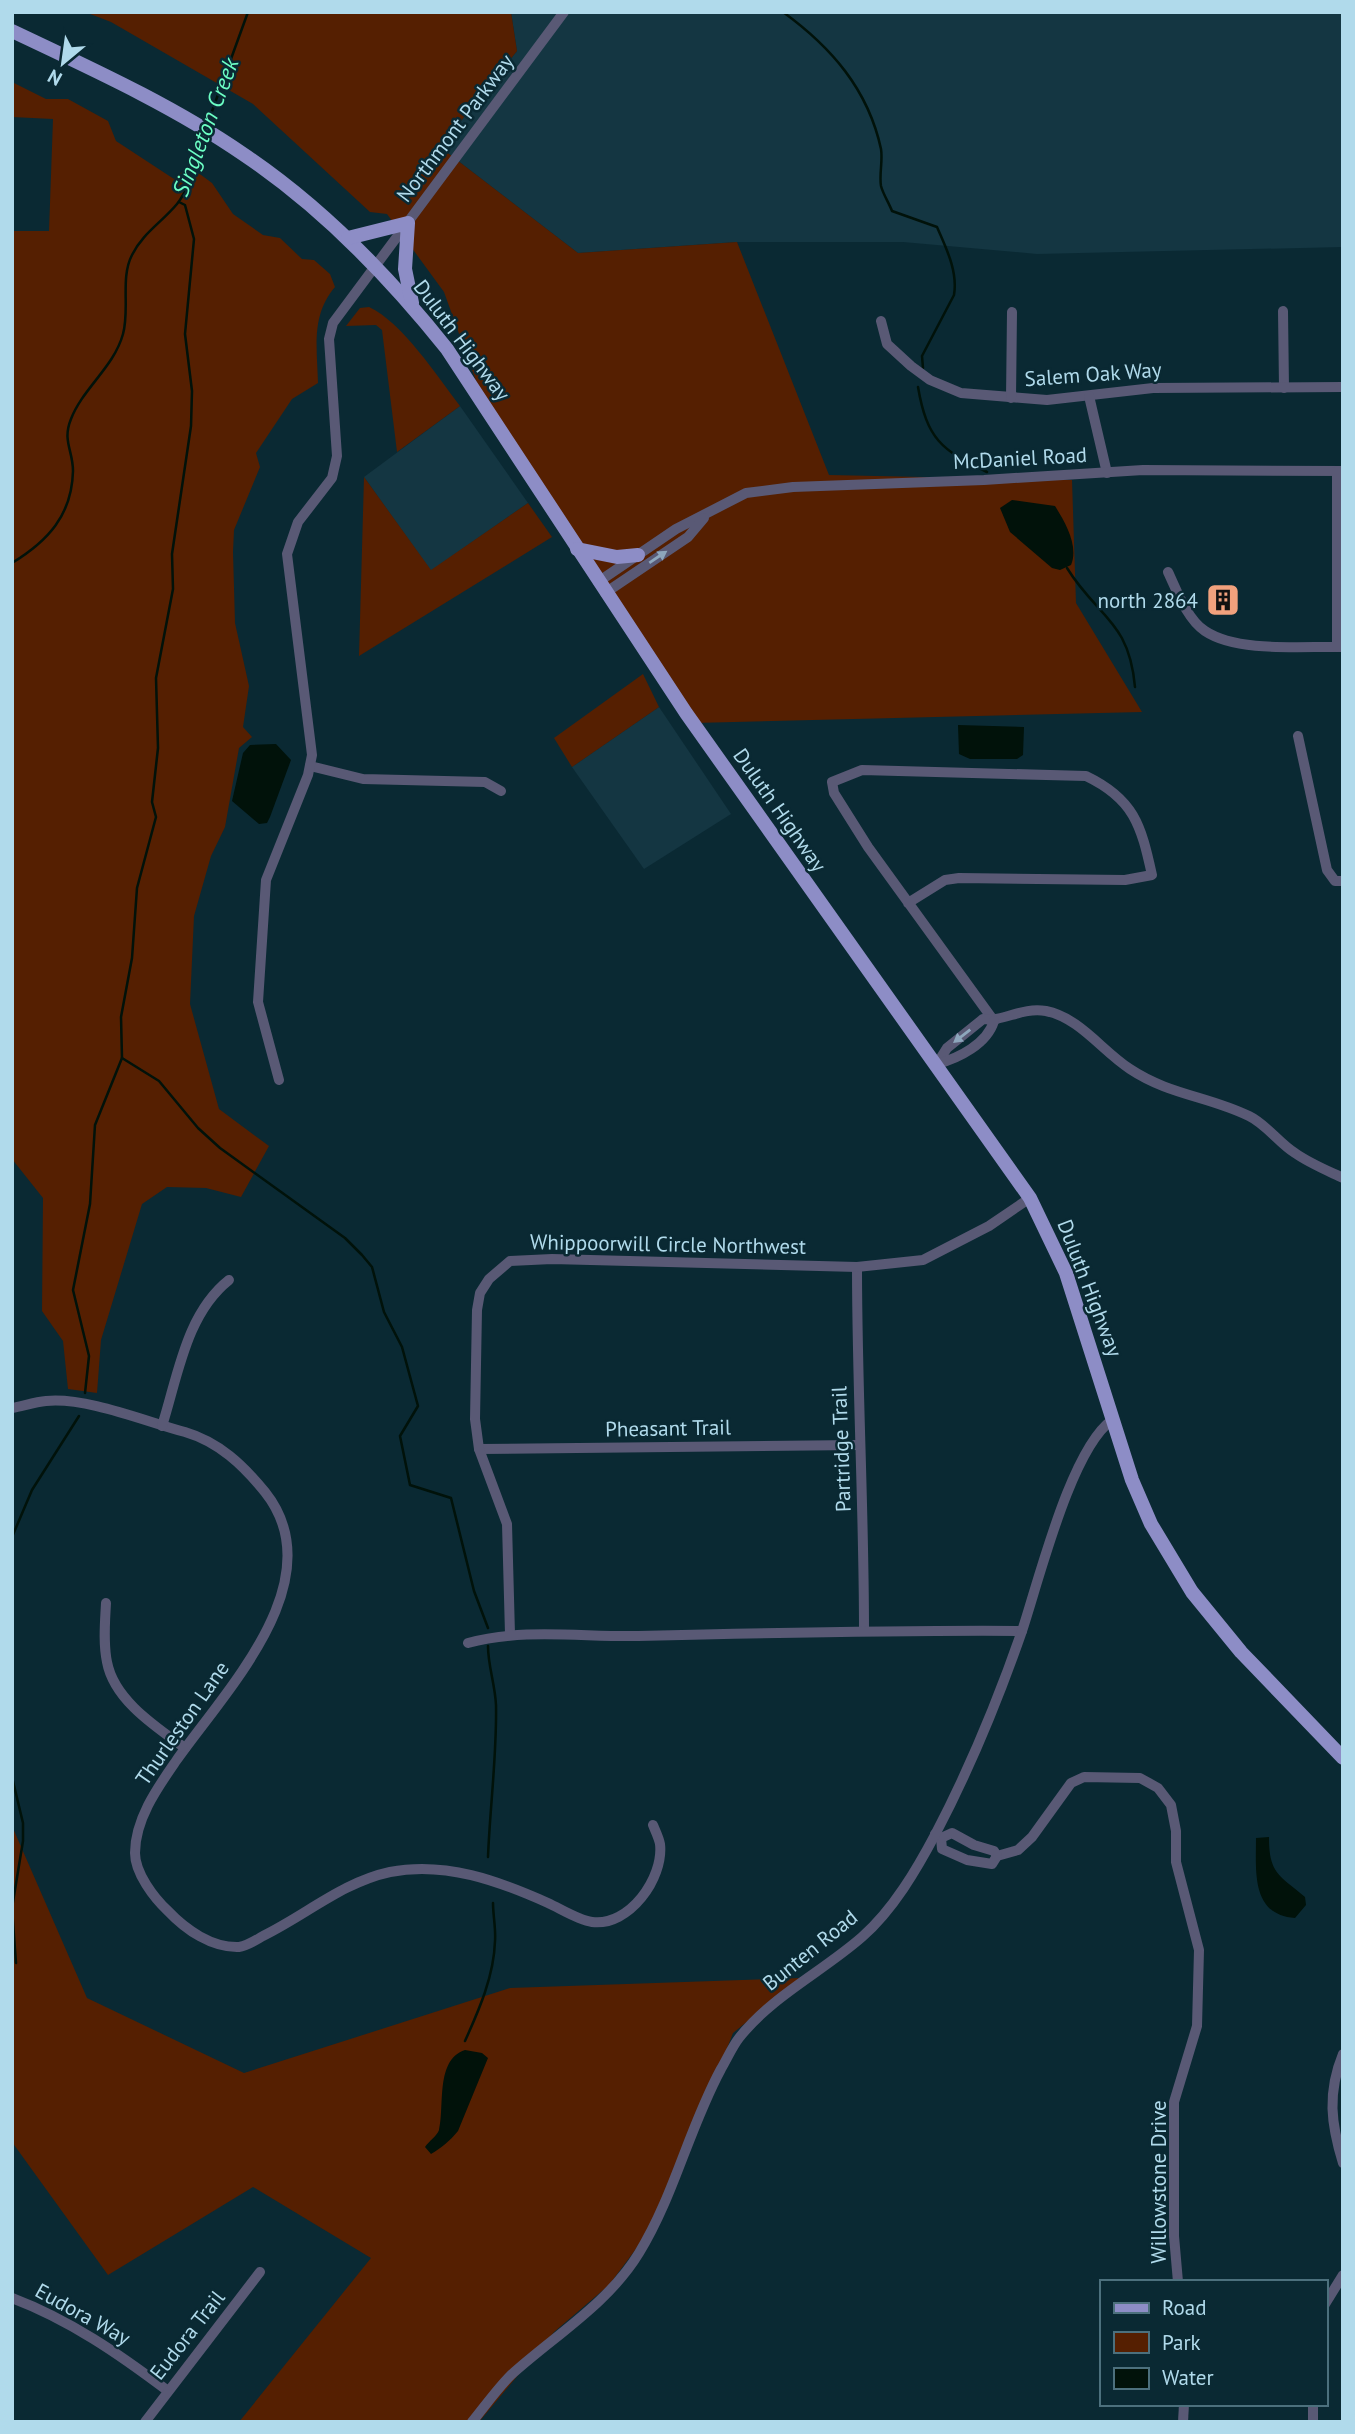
<svg xmlns="http://www.w3.org/2000/svg" width="1355" height="2434" font-family="'PT Sans',sans-serif">
<rect width="100%" height="100%" fill="#0a2933"/>
<g fill="#143642">
<path d="M511,12H1343V247L1037,254L903,242H737L578,253L440,147L517,51Z"/>
<path d="M460,406L528,503L431,571L364,477Z"/>
<path d="M659,707L731,814L644,869L572,767Z"/>
</g>
<g fill="#551f01">
<path d="M85,12H511L517,51L440,147L578,253L737,242L829,475L1072,480L1076,603L1142,712L694,723L480,392L444,292L387,214L370,212L253,104L111,22Z"/>
<path d="M12,82L46,99H68L108,121L116,141L174,179L189,166L212,183L233,214L263,235L280,238L302,259L314,260L330,274L335,287C311,315 317,347 318,383L292,399L256,453L260,467L234,530L233,552L235,623L249,686L243,727L252,737L239,748L225,827L211,856L194,916L190,1004L219,1109L269,1146L241,1197L206,1188L167,1187L142,1204L101,1340L97,1393L68,1389L63,1341L42,1311L43,1198L12,1159V231H49L53,119L12,117Z"/>
<path d="M369,307C402,322 437,376 460,406L397,452L382,330L376,325L346,326L360,308Z"/>
<path d="M364,477L431,570L528,503L552,537L359,656Z"/>
<path d="M643,674L659,707L572,767L554,738Z"/>
<path d="M12,1826L87,1998L244,2073L510,1988L801,1978L733,2033L662,2214L609,2285L554,2332L479,2422H239L371,2258L253,2187L108,2275L12,2142Z"/>
</g>
<g fill="#01120a">
<path d="M1012,500L1055,506C1065,522 1079,546 1071,565L1060,570L1052,568L1010,532L1000,508Z"/>
<path d="M958,725L1024,727L1023,755L1017,759H970L959,754Z"/>
<path d="M276,744L291,760L270,817L267,823L259,824L232,801L243,753L250,745Z"/>
<path d="M1269,1837C1269,1874 1279,1875 1305,1897L1306,1905L1295,1918C1251,1915 1256,1871 1256,1838Z"/>
<path d="M465,2050L482,2053L488,2058L458,2131C450,2141 441,2148 431,2154L425,2147C429,2141 437,2136 439,2130C445,2106 435,2060 465,2050Z"/>
</g>
<g fill="none" stroke-linecap="round" stroke-linejoin="round">
<g stroke="#01120a" stroke-width="2.5">
<path d="M783,12C831,47 868,89 881,149C883,161 879,174 881,186C883,194 889,203 892,211L937,227C946,248 958,271 954,295L922,356L923,368"/>
<path d="M207,125L248,12"/>
<path d="M918,387C927,439 941,450 987,472"/>
<path d="M12,563C48,541 72,515 73,471C73,450 62,441 71,419C83,388 114,367 123,334C130,309 120,278 132,255C142,234 162,222 177,204C191,187 197,155 204,135"/>
<path d="M1067,568C1098,618 1129,620 1135,687"/>
<path d="M122,1058L159,1081L198,1128L220,1148L345,1238L362,1255L372,1267L384,1312L402,1347L418,1406L400,1436L410,1485L451,1498L474,1591L488,1628"/>
<path d="M85,1393L89,1356L73,1290L90,1204L95,1125L122,1058L121,1017L132,958L137,888L156,817L152,802L158,748L156,678L173,589L172,554L191,426L192,391L185,334L194,239L185,205L179,202"/>
<path d="M12,1537L32,1490L79,1416"/>
<path d="M488,1646C488,1666 495,1684 496,1705C497,1755 490,1806 488,1857"/>
<path d="M12,1777L23,1823V1841L12,1908"/>
<path d="M12,1908L16,1963"/>
<path d="M465,2041C479,2010 494,1976 495,1941C496,1929 493,1915 493,1903"/>
</g>
<g stroke="#595975" stroke-width="10">
<path d="M1283,311L1284,388"/>
<path d="M881,321L887,344L911,366L930,380L961,393L1047,400L1153,388L1343,387"/>
<path d="M1089,396L1107,473"/>
<path d="M1011,398L1012,312"/>
<path d="M1168,572C1177,591 1187,619 1205,631C1238,653 1303,646 1343,647"/>
<path d="M598,582L676,529L746,493L793,487L984,480L1143,470L1343,471"/>
<path d="M605,593L688,537L704,518"/>
<path d="M1337,647V471"/>
<path d="M1298,736L1327,870L1335,881H1343"/>
<path d="M310,766L363,779L485,782L501,791"/>
<path d="M908,903L945,880L959,878L1125,880L1152,875C1141,825 1134,799 1086,776L862,770L832,782L834,793L868,847L994,1021"/>
<path d="M937,1064L947,1048L983,1019C1005,1022 1020,1007 1046,1011C1080,1018 1102,1051 1130,1069C1169,1095 1208,1096 1249,1116C1266,1124 1279,1143 1295,1153C1309,1163 1326,1170 1343,1178"/>
<path d="M937,1064C959,1058 987,1044 994,1021"/>
<path d="M279,1080L258,1002L266,880L308,775L312,755L287,554L298,522L332,478L337,456L329,339L333,323L564,12"/>
<path d="M857,1267C857,1388 864,1509 864,1630"/>
<path d="M12,1408C23,1406 35,1402 46,1401C87,1397 144,1421 185,1432C219,1442 243,1465 265,1492C335,1580 225,1691 176,1761C158,1787 135,1819 135,1853C135,1873 154,1898 168,1911C186,1930 212,1948 239,1947C247,1946 256,1940 263,1936C306,1915 343,1882 390,1872C445,1861 499,1881 548,1903C561,1909 578,1920 592,1922C629,1927 664,1878 660,1844C659,1838 655,1830 653,1825"/>
<path d="M162,1426C178,1376 186,1314 229,1280"/>
<path d="M479,1449L858,1445"/>
<path d="M106,1603C105,1622 103,1643 107,1662C114,1700 156,1727 185,1748"/>
<path d="M510,1634L507,1524L479,1449L475,1419L477,1310L480,1293L489,1279L510,1261L552,1259L857,1267L923,1260L989,1226L1030,1198"/>
<path d="M468,1643C522,1628 581,1637 638,1636C766,1633 894,1630 1022,1631"/>
<path d="M935,1834L941,1838L942,1849L967,1860L992,1864L997,1856L1018,1850L1032,1837L1071,1783L1084,1777L1140,1778L1158,1788L1171,1805L1176,1831V1862L1199,1950L1197,2026L1174,2102V2236L1178,2282"/>
<path d="M941,1838L952,1833L974,1845L994,1851L997,1856"/>
<path d="M1343,2054C1327,2093 1331,2124 1343,2163"/>
<path d="M12,2298C70,2320 119,2354 168,2391"/>
<path d="M1325,2304L1343,2275"/>
<path d="M145,2422L260,2272"/>
<path d="M472,2422C485,2406 497,2389 511,2375C554,2336 608,2304 639,2253C674,2196 689,2128 721,2069C727,2059 732,2047 739,2038C772,1996 822,1972 862,1937C893,1910 917,1869 936,1833C970,1768 998,1700 1022,1631C1039,1580 1071,1449 1112,1420"/>
<path d="M1183,2422L1184,2404"/>
<path d="M1313,2422V2404"/>
</g>
<g stroke="#8d8dc6" stroke-width="14">
<path d="M12,31C90,68 172,105 243,154C322,207 388,275 447,349L686,713L1030,1198L1066,1273L1132,1480L1151,1524L1192,1592L1241,1652L1343,1758"/>
<path d="M348,238L408,223L405,269L412,303"/>
<path d="M577,549L617,557L638,555"/>
</g>
</g>
<defs><path id="oneway-solid" d="M-6-.8H1V-3.2L6.5 0L1 3.2V.8H-6Z" transform="scale(1.75)"/></defs>
<g fill="#8da6bc">
<use href="#oneway-solid" transform="translate(658 557) rotate(-34)"/>
<use href="#oneway-solid" transform="translate(962 1036) rotate(142)"/>
</g>
<defs>
<symbol id="building-square" viewBox="-11 -11 22 22"><rect x="-9" y="-9" width="18" height="18" rx="4" fill="#f1a17d" stroke="#0a2933"/><path d="M-4-6H4V6H1V3H-1V6H-4ZM-2.5-4.3h1.7v1.8h-1.7ZM.8-4.3h1.7v1.8H.8ZM-2.5-1h1.7V.8h-1.7ZM.8-1h1.7V.8H.8Z" fill="#111"/></symbol>
</defs>
<g fill-rule="evenodd">
<use href="#building-square" x="1204" y="581" width="38" height="38"/>
</g>
<g text-anchor="middle" dominant-baseline="central" stroke-width="5" stroke-linejoin="round" paint-order="stroke">
<g font-size="21" fill="#b0daeb" stroke="#0a2933">
<text transform="translate(455 128) rotate(-53)">Northmont Parkway</text>
<text transform="translate(462 340) rotate(53)">Duluth Highway</text>
<text transform="translate(1093 374) rotate(-4)">Salem Oak Way</text>
<text transform="translate(1020 458) rotate(-3)">McDaniel Road</text>
<text transform="translate(780 810) rotate(55)">Duluth Highway</text>
<text transform="translate(668 1244) rotate(1)">Whippoorwill Circle Northwest</text>
<text transform="translate(1090 1288) rotate(69)">Duluth Highway</text>
<text transform="translate(668 1428) rotate(-1)">Pheasant Trail</text>
<text transform="translate(841 1449) rotate(-92)">Partridge Trail</text>
<text transform="translate(182 1723) rotate(-55)">Thurleston Lane</text>
<text transform="translate(810 1950) rotate(-39)">Bunten Road</text>
<text transform="translate(1158 2182) rotate(-90)">Willowstone Drive</text>
<text transform="translate(83 2314) rotate(29)">Eudora Way</text>
<text transform="translate(187 2335) rotate(-52)">Eudora Trail</text>
</g>
<g font-size="21" fill="#b0daeb" stroke="#0a2933" text-anchor="end">
<text x="1198" y="600">north 2864</text>
</g>
<g font-size="23" font-style="italic" fill="#6cfec4" stroke="#0a2933">
<text transform="translate(205 127) rotate(-69)">Singleton Creek</text>
</g>
</g>
<rect width="1355" height="2434" fill="none" stroke="#b0daeb" stroke-width="28"/>
<rect x="1100" y="2280" width="228" height="126" fill="#0a2933" stroke="#4c707d" stroke-width="2"/>
<rect x="1114" y="2303" width="35" height="10" fill="#8d8dc6" stroke="#4c707d" stroke-width="2"/>
<text x="1162" y="2315" font-size="21" fill="#b0daeb">Road</text>
<rect x="1114" y="2332" width="35" height="21" fill="#551f01" stroke="#4c707d" stroke-width="2"/>
<text x="1162" y="2350" font-size="21" fill="#b0daeb">Park</text>
<rect x="1114" y="2368" width="35" height="21" fill="#01120a" stroke="#4c707d" stroke-width="2"/>
<text x="1162" y="2385" font-size="21" fill="#b0daeb">Water</text>
<g transform="translate(63 63) rotate(209)" stroke="#0a2933" stroke-width="5" paint-order="stroke">
<path d="M0-5L12 26L0 18L-12 26Z" fill="#b0daeb"/>
<text y="-10" font-size="19" font-weight="bold" text-anchor="middle" fill="#b0daeb">N</text>
</g>
</svg>
